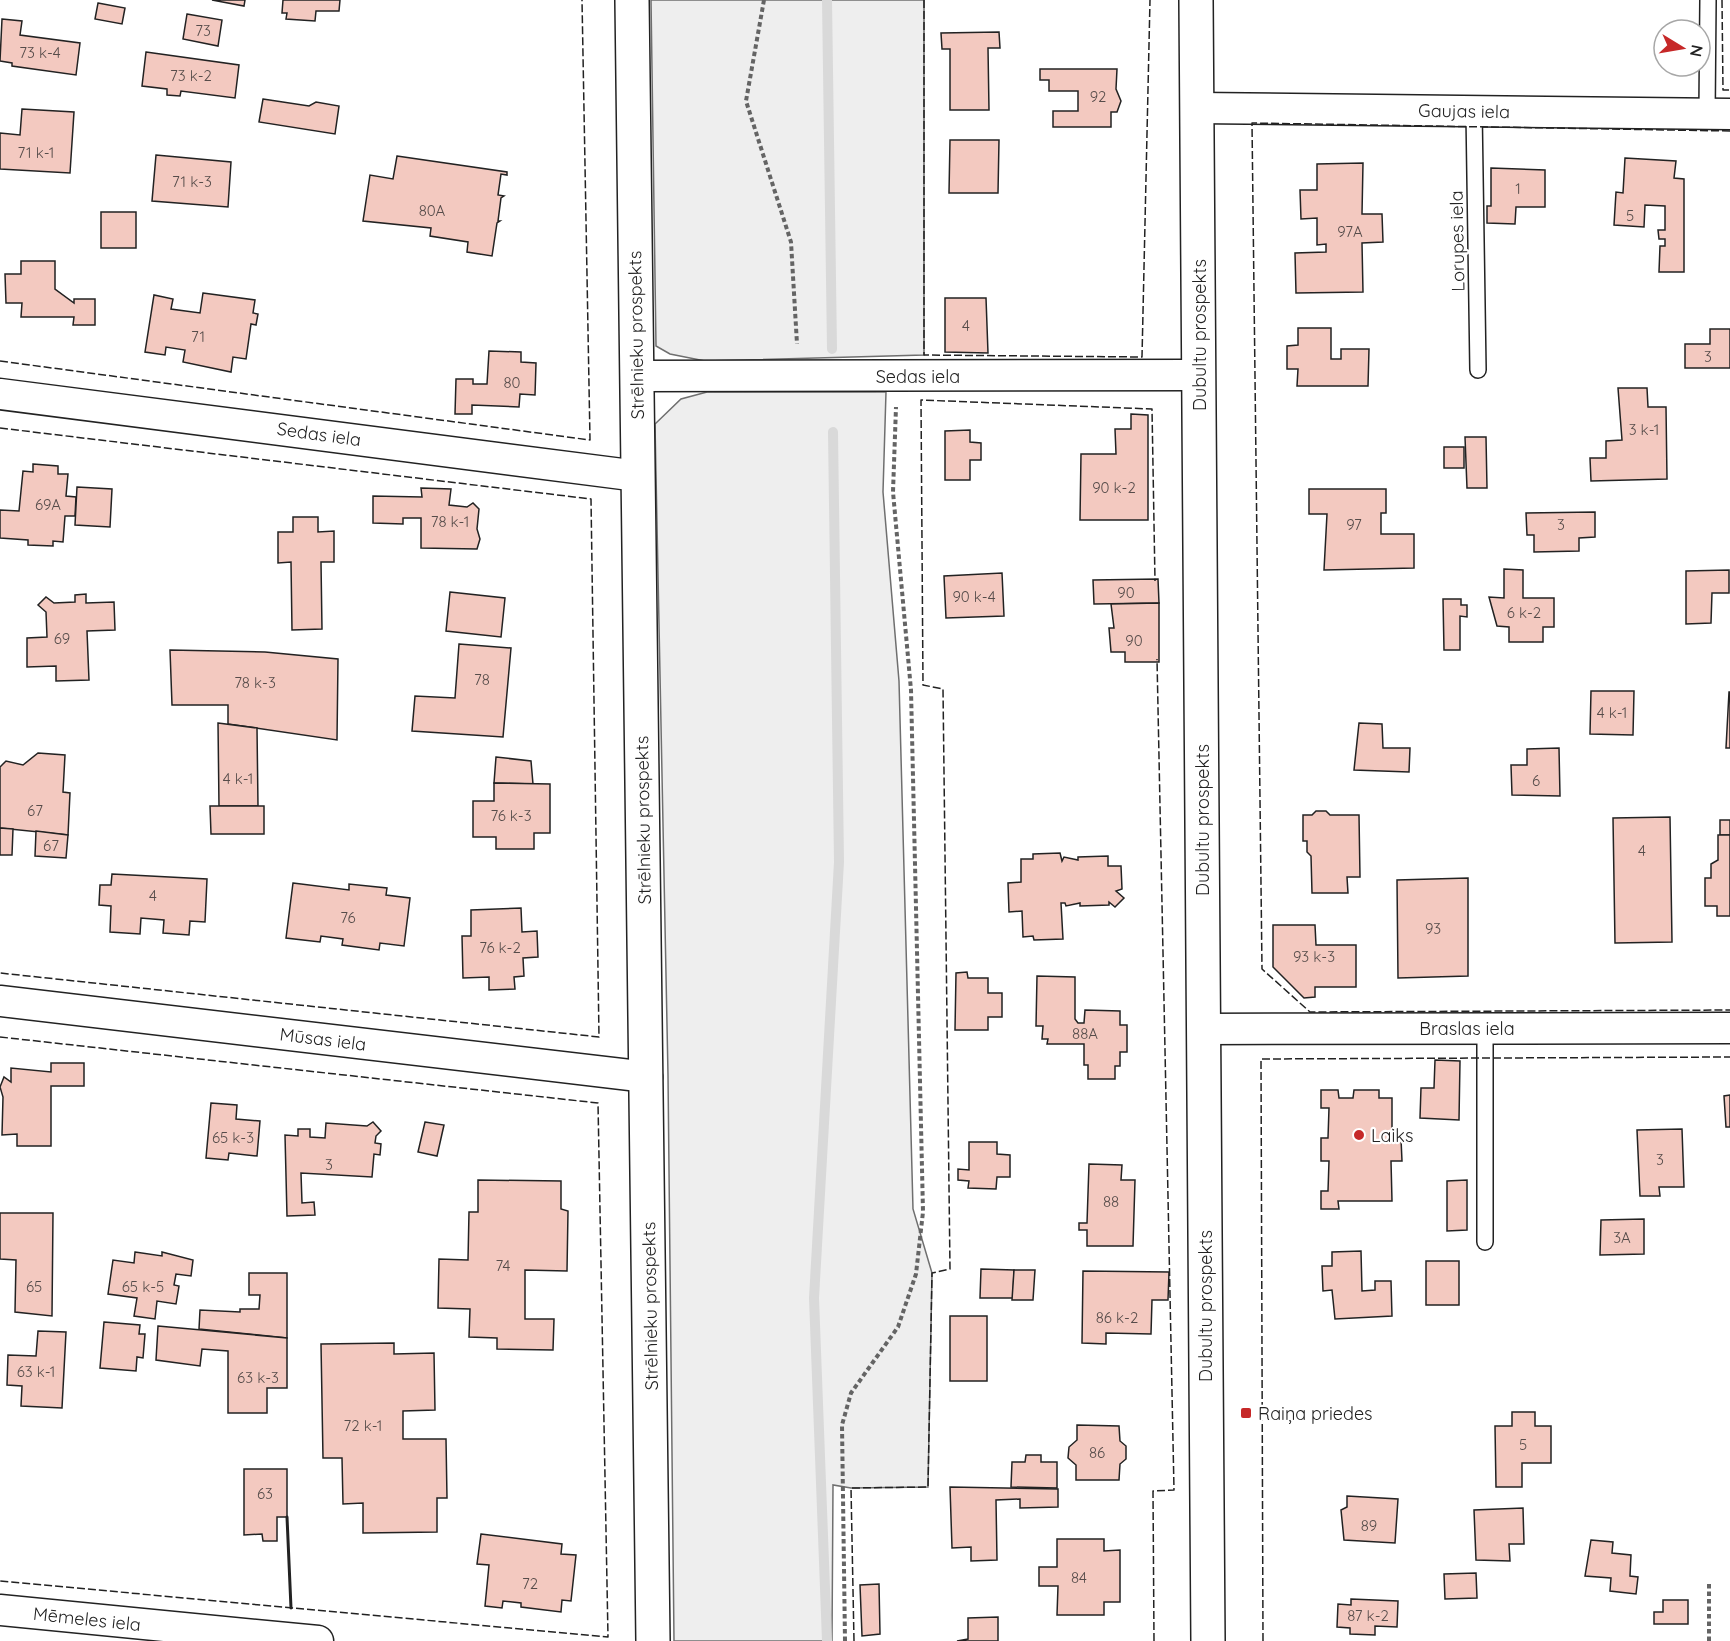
<svg xmlns="http://www.w3.org/2000/svg" width="1730" height="1641" font-family="Quicksand,sans-serif">
<rect width="100%" height="100%" fill="#fff"/>
<g fill="#eee" stroke="#6f6f6f" stroke-width="1.5">
<path d="M651,0H924V355L705,361L670,354L656,346Z"/>
<path d="M707,392H886L883,492L899,681L913,1209L932,1273L928,1487L851,1488L833,1485L832,1641H674L668,1075L655,424L681,399Z"/>
</g>
<g fill="none" stroke-linecap="round" stroke-linejoin="round">
<g stroke="#d9d9d9" stroke-width="10">
<path d="M827,0L832,349"/>
<path d="M827,1641L814,1298L839,862L833,432"/>
</g>
</g>
<g fill="#f3c9c0" stroke="#222" stroke-width="1.5">
<path d="M212,0H245L244,6Z"/>
<path d="M283,0H340L339,11H316L315,21L286,19L287,13H282Z"/>
<path d="M98,3L125,8L122,24L95,19Z"/>
<path d="M187,14L222,20L218,46L183,39Z"/>
<path d="M2,19L22,21L20,35L80,43L76,75L12,66V63L0,61Z"/>
<path d="M999,32L1000,48H988L989,110H950V49H942L941,33Z"/>
<path d="M146,52L239,65L235,98L181,91L180,96L167,95V89L142,86Z"/>
<path d="M1040,69H1117L1116,89L1121,101L1117,112H1111V127H1053V111H1078V91H1049V80H1040Z"/>
<path d="M263,99L309,106L316,102L339,106L335,134L259,122Z"/>
<path d="M22,109L74,112L70,173L0,169V133L20,135Z"/>
<path d="M950,140H999L998,193H949Z"/>
<path d="M156,155L231,162L228,207L152,201Z"/>
<path d="M397,156L507,172V175L501,174L498,195L504,196L501,198L498,221H500L497,223L492,256L467,252L468,242L430,236L431,228L363,221L370,175L393,179Z"/>
<path d="M1625,158L1676,161L1674,178L1684,179V272H1659L1660,246H1665V239H1659L1658,230H1665V206L1645,205L1644,227L1614,225L1616,192L1623,193Z"/>
<path d="M1363,163L1362,214H1382L1383,242L1362,243L1363,292L1296,293L1295,253L1326,252V244L1317,245V218L1301,219L1300,190H1317V164Z"/>
<path d="M1491,168L1545,170V207H1516L1515,224L1487,223V206H1491Z"/>
<rect x="101" y="212" width="35" height="36"/>
<path d="M21,261H55V289L74,303V299H95V325H73L74,317H21L22,303H6L5,274H21Z"/>
<path d="M203,293L255,300L253,313L258,314L256,325L251,324L246,359L233,357L231,372L183,362L185,350L166,347L165,355L145,352L154,295L173,299L171,309L200,313Z"/>
<path d="M945,298H986L988,353L945,352Z"/>
<path d="M1298,328H1331V359H1341V349H1369L1368,386H1297L1298,369H1287V346L1298,345Z"/>
<path d="M1710,329H1730V368H1685V344H1710Z"/>
<path d="M489,351L521,352V362L536,363L535,395L520,394L519,407L472,405V414H455L456,379H473V384H487Z"/>
<path d="M1618,388H1647L1648,407H1666L1667,479L1591,481L1590,458H1606V441L1622,440Z"/>
<path d="M1131,414L1148,415V520H1080L1081,454H1116L1115,429H1131Z"/>
<path d="M970,430V442L981,443V460H970V480H945V431Z"/>
<path d="M1465,437H1486L1487,488H1467Z"/>
<rect x="1444" y="447" width="20" height="21"/>
<path d="M33,464L58,466V474H68L66,496L76,497L75,516H65L63,542L53,541V546L28,545V540L0,538V510L19,511L23,471L33,472Z"/>
<path d="M77,487L112,489L110,527L75,525Z"/>
<path d="M421,488L451,489L449,505L467,507L473,503L479,509L477,529L480,539L477,549L421,548V518H403V524L373,523V496L422,497Z"/>
<path d="M1309,489H1386V513H1381V534H1414V568L1324,570L1327,514H1309Z"/>
<path d="M1595,512V537L1579,538V551L1534,552V535H1527L1526,513Z"/>
<path d="M293,517H318V532L334,531V562H321L322,629L292,630L291,562L278,563V532H293Z"/>
<path d="M1504,569L1523,570V598H1554V627H1543V642H1509V627L1497,626L1489,597L1504,598Z"/>
<path d="M1729,570V593H1712L1711,623L1686,624V571Z"/>
<path d="M1002,573L1004,616L946,618L944,576Z"/>
<path d="M1158,579L1159,603L1094,604L1093,580Z"/>
<path d="M450,592L505,598L501,637L446,631Z"/>
<path d="M86,594V603L114,602L115,630L87,631L89,680L56,681V666L27,667V638L47,637L46,612L38,605L46,597L54,603L75,602V595Z"/>
<path d="M1443,599H1461V605H1467V617L1460,616V650H1444Z"/>
<path d="M1159,603V662H1125V652H1111L1109,628H1114L1111,604Z"/>
<path d="M459,644L511,648L503,737L412,731L415,696L455,698Z"/>
<path d="M170,650L265,652L338,659L337,740L228,724V705H172Z"/>
<path d="M1591,691H1634L1633,735L1590,734Z"/>
<path d="M1729,692H1730V748H1726Z"/>
<path d="M218,723L257,728L258,806H219Z"/>
<path d="M1359,723L1382,724L1383,748H1410L1409,772L1354,770Z"/>
<path d="M1559,748L1560,796L1512,795L1511,765H1527V749Z"/>
<path d="M38,753L65,755L63,792L70,793L68,835L0,828V767L6,761L23,765Z"/>
<path d="M496,757L531,761L533,784L494,783Z"/>
<path d="M494,783L550,784V833H534V849H496V837H473V801H494Z"/>
<path d="M210,806H264V834H211Z"/>
<path d="M1316,811H1326L1330,815H1359L1360,877H1347L1348,893H1312L1311,856L1307,852V841H1303V815H1312Z"/>
<path d="M1670,817L1672,942L1615,943L1613,818Z"/>
<rect x="1720" y="820" width="10" height="15"/>
<path d="M0,828L13,829L12,855H0Z"/>
<path d="M36,831L68,835L66,858L35,856Z"/>
<path d="M1718,835H1730V916H1717V906H1705V878H1711V864L1718,860Z"/>
<path d="M1060,853L1062,861L1064,857L1078,860V857L1108,856V866H1121L1122,889L1116,891L1124,898L1115,907L1109,902V905L1080,906V903L1066,906L1065,903H1061L1063,939L1034,940L1033,936L1023,937L1022,911L1009,912L1008,883L1021,882V859H1033V854Z"/>
<path d="M112,874L207,879L205,922L190,921L189,935L163,933L164,920L141,918L140,934L110,932L111,906L99,905L100,885H111Z"/>
<path d="M1468,878V976L1398,978L1397,880Z"/>
<path d="M293,883L349,890V884L387,888L386,895L410,898L404,946L380,943L379,950L342,945L343,939L321,936L320,942L286,938Z"/>
<path d="M521,908L522,932L537,931L538,957L523,958L524,976L514,977L515,989L489,990V977L463,978L462,936H471V910Z"/>
<path d="M1273,925H1315L1316,945H1356V987H1315V997L1304,998L1273,967Z"/>
<path d="M967,972L968,978H988V993H1002V1017H988V1030H955L956,973Z"/>
<path d="M1037,976L1075,977V1019L1078,1023H1084L1085,1010L1120,1011V1025H1127V1052H1120V1066H1115V1079H1088V1065H1084V1044H1047L1048,1039H1042L1043,1026H1036Z"/>
<path d="M1435,1060L1460,1061L1459,1120L1420,1118L1421,1088H1434Z"/>
<path d="M51,1063H84V1086H51V1146H17V1134L2,1135L3,1097L0,1087L4,1077L11,1082V1068L51,1072Z"/>
<path d="M1321,1090H1338L1339,1098H1353L1354,1090H1379V1098H1392V1139H1401L1402,1161H1391L1392,1201H1338L1339,1209H1321V1191H1328L1329,1161H1321V1138H1328L1329,1108H1321Z"/>
<path d="M1730,1095V1127H1726L1724,1096Z"/>
<path d="M211,1103L237,1105L236,1119L260,1121L257,1156L229,1153L228,1160L206,1158Z"/>
<path d="M373,1122L381,1131L376,1136L375,1143L381,1144L380,1155L374,1154L372,1177L301,1173L302,1203L314,1202L315,1215L287,1216L285,1135L298,1136V1129H310V1137L325,1138L326,1123L367,1126Z"/>
<path d="M425,1122L444,1125L437,1156L418,1152Z"/>
<path d="M1682,1129L1684,1187H1659L1660,1196H1640L1637,1130Z"/>
<path d="M969,1142H997V1154L1010,1155V1177H997L996,1189L968,1188L969,1181L958,1180V1169L969,1170Z"/>
<path d="M1089,1164L1122,1165L1121,1180H1135L1133,1246H1087V1230H1079V1223H1087Z"/>
<path d="M478,1180L561,1181V1209L568,1211L567,1271L525,1270V1319H554L553,1350L497,1349V1338L469,1337L470,1309L438,1308L439,1259L468,1260L469,1212H478Z"/>
<path d="M1467,1180V1230L1447,1231V1181Z"/>
<path d="M0,1213H53L52,1316L15,1312L16,1260L0,1259Z"/>
<path d="M1644,1219V1254L1600,1255L1601,1220Z"/>
<path d="M1361,1251L1362,1291L1375,1290V1281H1391L1392,1316L1335,1319L1332,1290L1323,1291L1322,1266H1332V1252Z"/>
<path d="M135,1252L162,1256V1252L193,1260L191,1276L176,1274L174,1285L179,1286L176,1304L157,1301L155,1319L134,1316L137,1298L108,1294L113,1260L134,1263Z"/>
<rect x="1426" y="1261" width="33" height="44"/>
<path d="M981,1269L1014,1270L1013,1298H980Z"/>
<path d="M1014,1270H1035L1033,1300H1012Z"/>
<path d="M1083,1271L1169,1272L1168,1300H1152L1151,1334L1106,1333V1344L1082,1343Z"/>
<path d="M249,1273H287V1338L199,1329L200,1310L240,1312V1309H259L260,1295H249Z"/>
<rect x="950" y="1316" width="37" height="65"/>
<path d="M104,1322L140,1325L139,1334H145L143,1358L137,1357L136,1371L100,1368Z"/>
<path d="M158,1326L287,1338V1388H267V1413H228V1351L202,1349L200,1366L156,1360Z"/>
<path d="M38,1331L66,1332L62,1408L21,1406L22,1386L7,1385L8,1355L36,1356Z"/>
<path d="M394,1343V1354L434,1353L435,1410L403,1411V1439H446L447,1498H437V1532L363,1533V1503L343,1504L342,1458H323L321,1344Z"/>
<path d="M1512,1412H1535V1426H1551V1463H1522V1487H1496L1495,1426H1512Z"/>
<path d="M1077,1425L1119,1426L1120,1441L1126,1446V1459L1120,1464L1119,1480H1076V1465L1068,1458L1069,1447L1077,1440Z"/>
<path d="M1026,1455H1041V1462H1057V1488L1011,1487L1012,1462H1025Z"/>
<path d="M244,1469H287V1517H277V1541H263L262,1534L244,1535Z"/>
<path d="M950,1487L1058,1489V1507L1020,1508V1499L996,1500L997,1560L971,1561V1547L952,1548Z"/>
<path d="M1347,1496L1398,1499L1395,1543L1344,1540L1341,1510L1347,1507Z"/>
<path d="M1523,1508L1524,1544H1509L1510,1561L1476,1560L1474,1510Z"/>
<path d="M481,1534L562,1544L561,1554L576,1555L571,1601L562,1600L561,1612L521,1607V1603L503,1601L502,1608L485,1606L489,1565L477,1564Z"/>
<path d="M1057,1539H1104V1551L1120,1550V1602H1104V1615H1057L1058,1586H1039V1567H1057Z"/>
<path d="M1591,1540L1613,1542L1612,1553L1631,1555L1630,1576L1638,1577L1636,1594L1610,1591L1611,1578L1585,1576Z"/>
<path d="M1476,1573L1477,1598L1445,1599L1444,1574Z"/>
<path d="M879,1584L880,1634L862,1636L860,1585Z"/>
<path d="M1351,1599L1398,1601L1397,1627L1375,1626V1635L1350,1634V1628L1337,1627L1338,1604L1351,1605Z"/>
<path d="M1663,1600H1688V1624H1654V1612H1663Z"/>
<path d="M998,1617V1641H957L968,1639V1618Z"/>
</g>
<g fill="none" stroke-linecap="round" stroke-linejoin="round">
<defs>
<g id="service">
<path d="M1474,111L1478,370"/>
<path d="M1707,114L1708,0"/>
<path d="M1485,1028V1242"/>
</g>
<g id="minor">
<path d="M1197,108L1730,114"/>
<path d="M637,376L1199,375"/>
<path d="M0,394L638,476"/>
<path d="M0,1001L647,1077"/>
<path d="M1203,1029L1730,1028"/>
<path d="M0,1610L318,1641"/>
</g>
<g id="primary">
<path d="M632,0L653,1641"/>
<path d="M1196,0L1208,1641"/>
</g>
</defs>
<use href="#service" stroke="#222" stroke-width="18"/>
<use href="#minor" stroke="#222" stroke-width="33"/>
<use href="#primary" stroke="#222" stroke-width="36"/>
<g stroke="#646464" stroke-width="4" stroke-dasharray="4.5 3" stroke-linecap="butt">
<path d="M764,0L746,101L791,242L797,344"/>
<path d="M845,1641L842,1425L851,1393L898,1327L916,1274L923,1212L911,690L893,492L896,407"/>
<path d="M1709,1641V1581"/>
</g>
<use href="#service" stroke="#fff" stroke-width="15"/>
<use href="#minor" stroke="#fff" stroke-width="30"/>
<use href="#primary" stroke="#fff" stroke-width="33"/>
<g stroke="#222" stroke-width="1.5" stroke-dasharray="8 3" stroke-linecap="butt">
<path d="M924,0V355L1142,357L1150,0"/>
<path d="M1722,0L1723,90H1730"/>
<path d="M1730,131L1252,123L1262,969L1310,1012L1730,1010"/>
<path d="M0,361L590,440L582,0"/>
<path d="M0,428L591,499L599,1037L0,973"/>
<path d="M0,1037L598,1103L608,1637L0,1581"/>
<path d="M854,1641L851,1488L928,1487L932,1273L950,1269L943,689L923,685L921,400L1152,409L1155,581"/>
<path d="M1154,1641L1153,1491L1174,1490L1157,659"/>
<path d="M1263,1641L1261,1059L1730,1057"/>
</g>
<path stroke="#222" stroke-width="3" d="M287,1517L291,1608"/>
</g>
<g fill="#c62828" stroke="#fff" stroke-width="2">
<circle cx="1359" cy="1135" r="6"/>
<rect x="1240" y="1407" width="12" height="12" rx="3"/>
</g>
<g text-anchor="middle" dominant-baseline="central" stroke-width="4.5" stroke-linejoin="round" paint-order="stroke">
<g font-size="15" fill="#564c4a">
<text x="203" y="30">73</text>
<text x="40" y="52">73 k-4</text>
<text x="191" y="75">73 k-2</text>
<text x="1098" y="96">92</text>
<text x="36" y="152">71 k-1</text>
<text x="192" y="181">71 k-3</text>
<text x="1518" y="188">1</text>
<text x="432" y="210">80A</text>
<text x="1630" y="215">5</text>
<text x="1350" y="231">97A</text>
<text x="966" y="325">4</text>
<text x="198" y="336">71</text>
<text x="1708" y="356">3</text>
<text x="512" y="382">80</text>
<text x="1644" y="429">3 k-1</text>
<text x="1114" y="487">90 k-2</text>
<text x="48" y="504">69A</text>
<text x="450" y="521">78 k-1</text>
<text x="1354" y="524">97</text>
<text x="1561" y="524">3</text>
<text x="1126" y="592">90</text>
<text x="974" y="596">90 k-4</text>
<text x="1524" y="612">6 k-2</text>
<text x="62" y="638">69</text>
<text x="1134" y="640">90</text>
<text x="482" y="679">78</text>
<text x="255" y="682">78 k-3</text>
<text x="1612" y="712">4 k-1</text>
<text x="238" y="778">4 k-1</text>
<text x="1536" y="780">6</text>
<text x="35" y="810">67</text>
<text x="511" y="815">76 k-3</text>
<text x="51" y="845">67</text>
<text x="1642" y="850">4</text>
<text x="153" y="895">4</text>
<text x="348" y="917">76</text>
<text x="1433" y="928">93</text>
<text x="500" y="947">76 k-2</text>
<text x="1314" y="956">93 k-3</text>
<text x="1085" y="1033">88A</text>
<text x="233" y="1137">65 k-3</text>
<text x="1660" y="1159">3</text>
<text x="329" y="1164">3</text>
<text x="1111" y="1201">88</text>
<text x="1622" y="1237">3A</text>
<text x="503" y="1265">74</text>
<text x="34" y="1286">65</text>
<text x="143" y="1286">65 k-5</text>
<text x="1117" y="1317">86 k-2</text>
<text x="36" y="1371">63 k-1</text>
<text x="258" y="1377">63 k-3</text>
<text x="363" y="1425">72 k-1</text>
<text x="1523" y="1444">5</text>
<text x="1097" y="1452">86</text>
<text x="265" y="1493">63</text>
<text x="1369" y="1525">89</text>
<text x="1079" y="1577">84</text>
<text x="530" y="1583">72</text>
<text x="1368" y="1615">87 k-2</text>
</g>
<g font-size="18" fill="#222" stroke="#fff">
<text transform="translate(1464 111) rotate(1)">Gaujas iela</text>
<text transform="translate(1457 241) rotate(-91)">Lorupes iela</text>
<text transform="translate(636 335) rotate(-91)">Strēlnieku prospekts</text>
<text transform="translate(1199 335) rotate(-90)">Dubultu prospekts</text>
<text x="918" y="376">Sedas iela</text>
<text transform="translate(319 434) rotate(8)">Sedas iela</text>
<text transform="translate(643 820) rotate(-91)">Strēlnieku prospekts</text>
<text transform="translate(1202 820) rotate(-90)">Dubultu prospekts</text>
<text x="1467" y="1028">Braslas iela</text>
<text transform="translate(323 1039) rotate(7)">Mūsas iela</text>
<text transform="translate(650 1306) rotate(-91)">Strēlnieku prospekts</text>
<text transform="translate(1205 1306) rotate(-90)">Dubultu prospekts</text>
<text transform="translate(87 1619) rotate(6)">Mēmeles iela</text>
</g>
<g font-size="18" fill="#222" stroke="#fff" text-anchor="start">
<text x="1371" y="1135">Laiks</text>
<text x="1258" y="1413">Raiņa priedes</text>
</g>
</g>
<g transform="translate(1682 48) rotate(101)"><circle r="28" fill="#ffffff" stroke="#a7a7a7" stroke-width="1.5"/>
<path d="M0-4.5L10 22L0 15L-10 22Z" fill="#c62828"/>
<text y="-9" font-size="16" font-weight="bold" text-anchor="middle" fill="#222222">N</text>
</g>
</svg>
